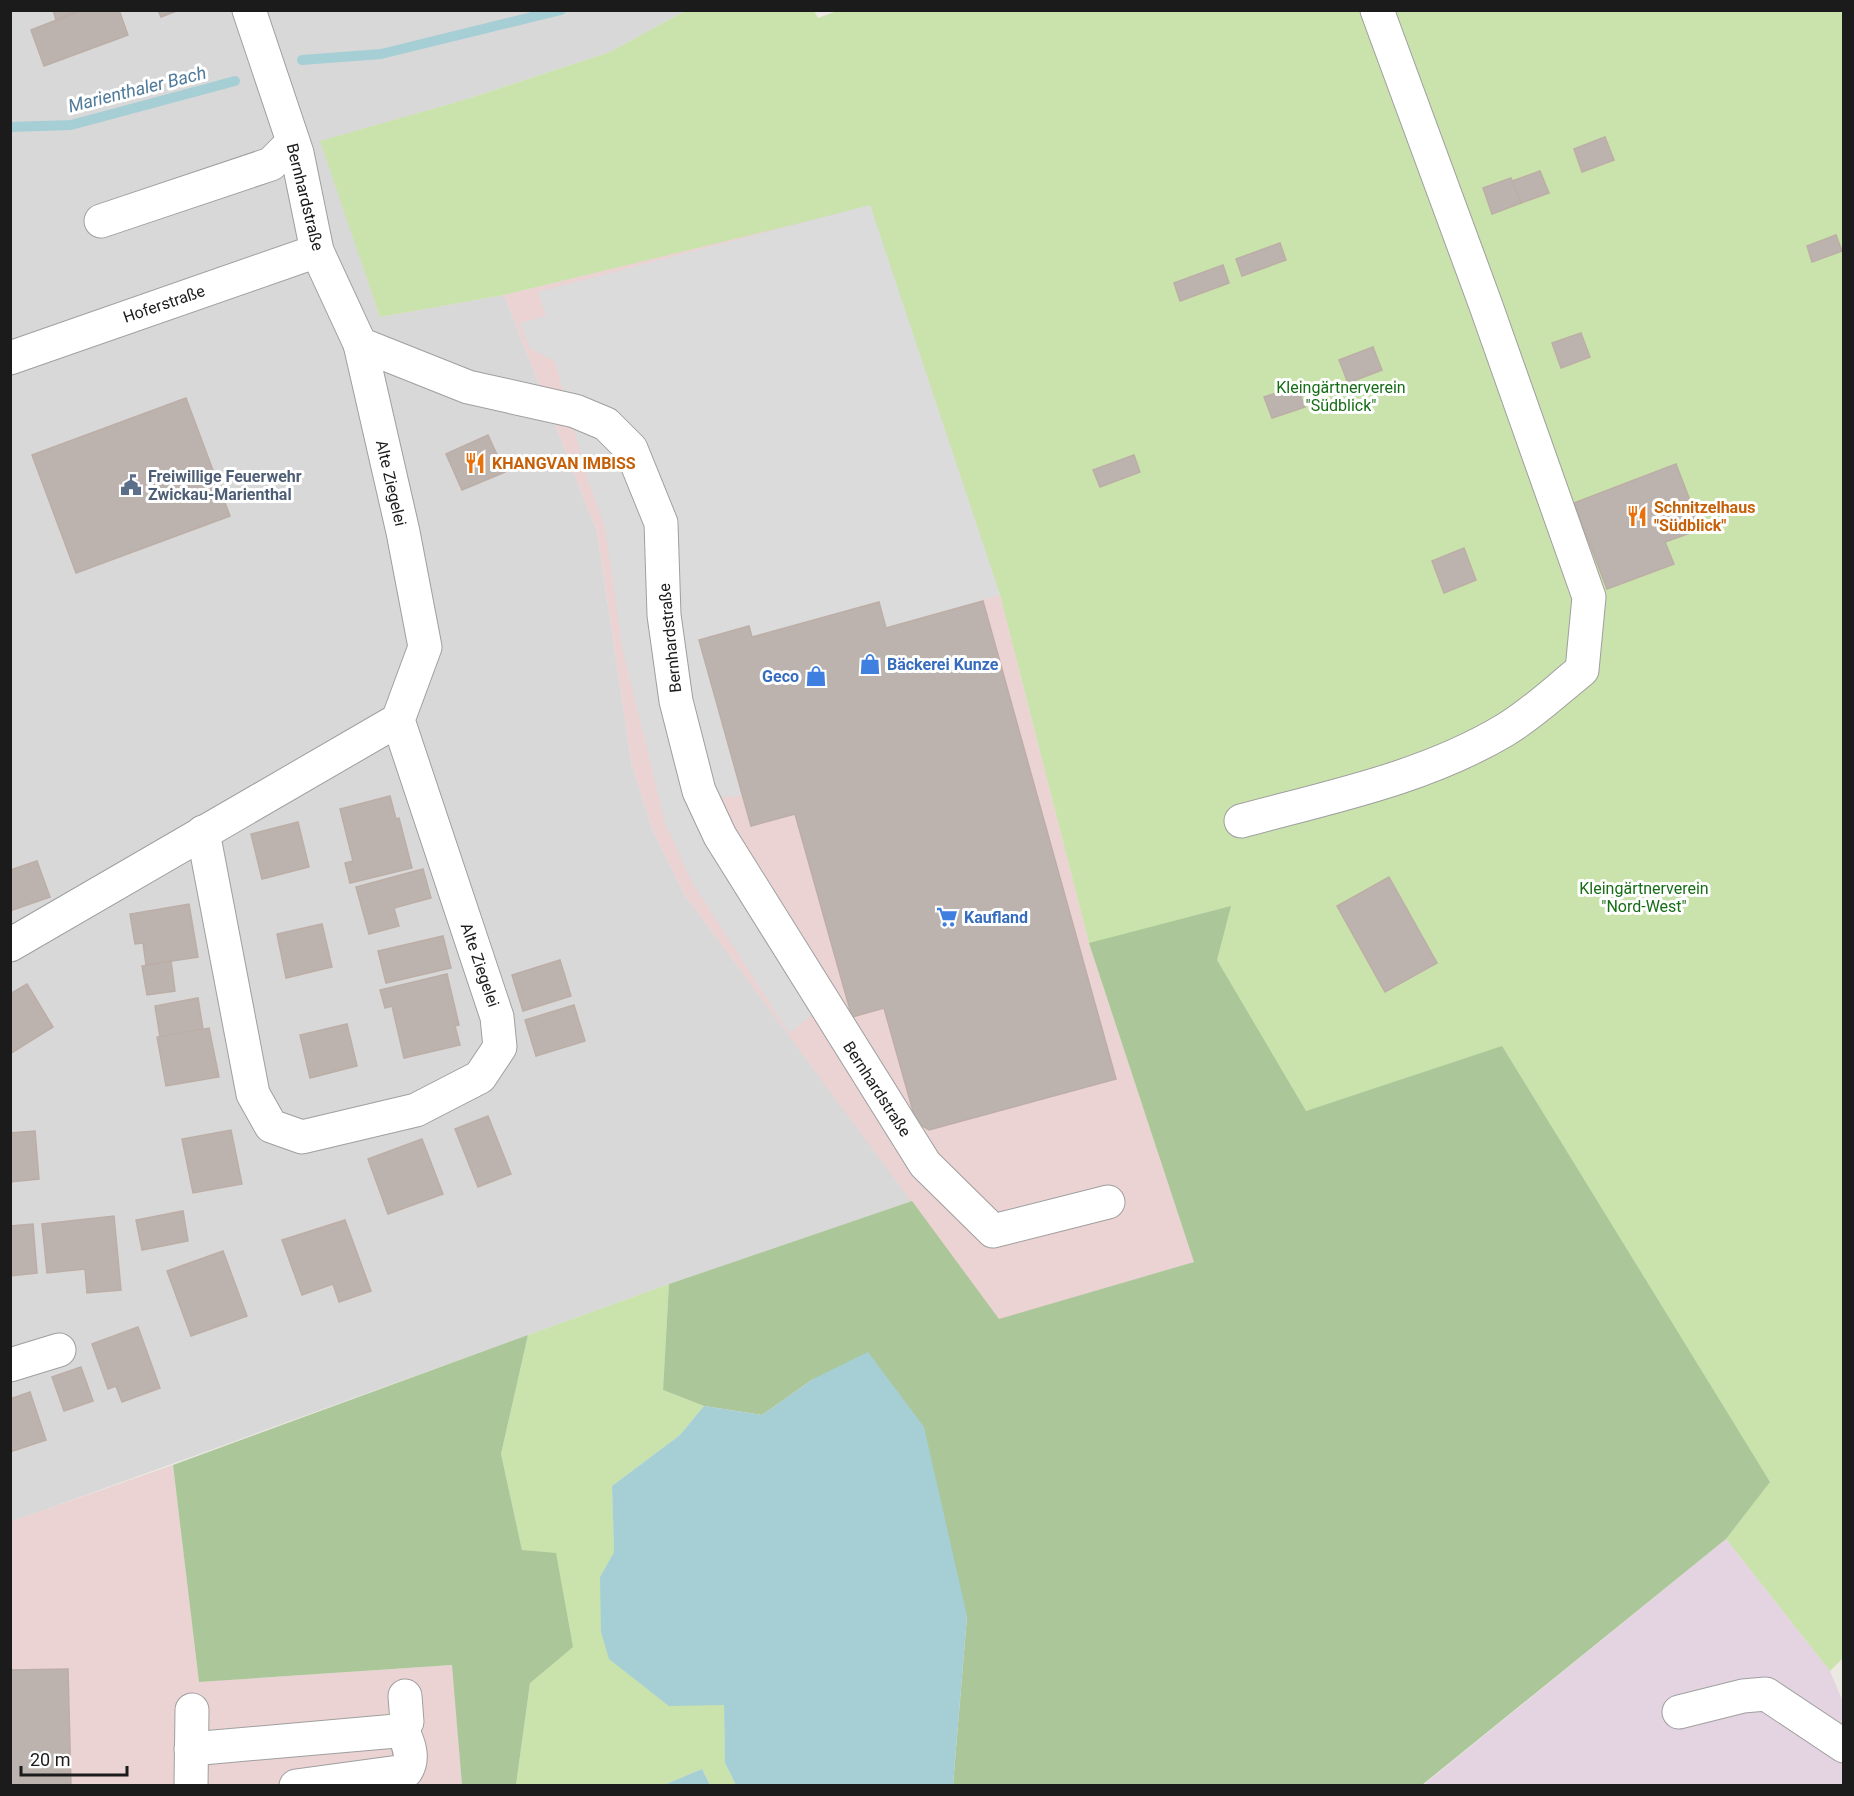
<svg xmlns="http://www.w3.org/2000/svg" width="1854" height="1796" font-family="Roboto,sans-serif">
<rect width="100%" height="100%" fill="#ece8e2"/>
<path fill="#d9d8d8" d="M10,11H685L610,52L467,99L321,141L380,317L504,295L597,532L632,766L653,831L684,894L912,1201L669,1284L11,1522Z"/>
<g fill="#ebd2d3">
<path d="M870,205L1000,595L1089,943L1195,1262L999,1320L684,894L653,831L632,766L597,532L504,295Z"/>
<path d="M173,1465L199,1682L453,1665L462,1785H11L10,1522Z"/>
</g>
<path fill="#e4d4e2" d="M1726,1539L1830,1671L1843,1702V1785L1422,1786Z"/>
<g fill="#cae2ac">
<path d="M840,10L1843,11L1844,1657L1830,1671L1726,1539L1770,1481L1306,1111L1158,1153L1089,943L1000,595L870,206L504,295L380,317L320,141L467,99L610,52L685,11H814L818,18Z"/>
<path d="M669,1284L663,1390L704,1406L680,1435L612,1486L614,1552L600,1577L724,1705L725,1763L736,1785H710L702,1769L664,1785H516L530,1683L522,1550L501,1454L528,1335Z"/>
</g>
<g fill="#abc79a">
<path d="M1231,906L1217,960L1306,1111L1502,1046L1770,1482L1726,1539L1422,1785H953L967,1616L813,1379L762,1415L704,1406L663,1390L669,1284L912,1201L999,1319L1194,1262L1089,943Z"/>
<path d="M528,1335L501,1454L522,1550L556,1553L573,1647L530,1683L516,1785H462L452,1665L199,1682L173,1465Z"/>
</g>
<path fill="#dbdbdb" d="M870,205L1000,595L886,628L752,637L749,626L699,640L742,796L685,799L695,822L813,1014L789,1033L692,882L665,823L623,651L605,527L588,480L555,361L530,349L520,323L546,316L538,292Z"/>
<g fill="#a6ced5">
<path d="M868,1352L924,1427L967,1616L953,1785H736L725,1763L724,1705L669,1706L609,1659L601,1632L600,1577L614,1552L612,1486L680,1435L704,1406L762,1415L813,1379Z"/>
<path d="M702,1769L710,1785H664Z"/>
</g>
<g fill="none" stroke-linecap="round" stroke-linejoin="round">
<g stroke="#a6ced5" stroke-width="10">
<path d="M302,60L381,54L561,10"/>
<path d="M10,127L71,125L235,81"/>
</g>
</g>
<g fill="#bcb3af" stroke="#bcaea6" stroke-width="1.5">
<path d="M53,10H81L56,20Z"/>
<path d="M82,10H119L128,35L44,66L31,30Z"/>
<path d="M158,10H179L161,17Z"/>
<path d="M1605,137L1614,160L1582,172L1574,149Z"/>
<path d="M1540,171L1549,193L1521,203L1512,181Z"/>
<path d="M1511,178L1521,203L1492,214L1483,188Z"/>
<path d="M1836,235L1842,251L1812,262L1807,246Z"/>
<path d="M1280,243L1286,260L1242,276L1236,259Z"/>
<path d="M1223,265L1229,283L1180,301L1174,283Z"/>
<path d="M1581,333L1590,357L1561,368L1552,343Z"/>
<path d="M1373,347L1382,370L1348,383L1339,360Z"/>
<path d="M1297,386L1305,407L1272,418L1264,397Z"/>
<path d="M186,398L230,516L76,573L32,455Z"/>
<path d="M488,435L505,472L462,490L446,454Z"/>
<path d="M1134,455L1140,472L1100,487L1093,470Z"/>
<path d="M1676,464L1701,529L1665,542L1674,564L1607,589L1574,503Z"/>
<path d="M1464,548L1476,580L1444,593L1432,561Z"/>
<path d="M983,601L1116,1079L929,1130L916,1122L884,1008L852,1017L795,814L751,826L699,640L749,626L752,637L879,602L886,628Z"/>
<path d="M390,796L396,819L399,818L412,868L350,883L345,863L353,861L340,809Z"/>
<path d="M298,822L309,867L262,879L251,834Z"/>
<path d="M37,861L50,897L10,911V870Z"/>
<path d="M423,869L431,898L394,908L399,926L369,934L356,887Z"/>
<path d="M1389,877L1437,963L1385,992L1337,906Z"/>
<path d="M189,904L198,957L146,965L143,943L135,944L130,914Z"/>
<path d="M322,924L332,967L286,978L277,934Z"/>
<path d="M443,936L451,968L386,983L378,951Z"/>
<path d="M560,960L571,996L523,1011L512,975Z"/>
<path d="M171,961L175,991L147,995L142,966Z"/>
<path d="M447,974L459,1025L455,1026L460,1045L404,1058L392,1006L385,1008L380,990Z"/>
<path d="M27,984L53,1027L10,1054V994Z"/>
<path d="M198,998L203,1029L160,1037L155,1006Z"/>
<path d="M574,1005L585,1041L536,1056L525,1020Z"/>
<path d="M347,1024L357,1066L310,1078L300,1035Z"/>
<path d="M209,1028L219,1077L166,1086L157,1037Z"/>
<path d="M488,1116L511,1174L478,1187L455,1129Z"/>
<path d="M231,1130L242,1184L193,1193L182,1139Z"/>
<path d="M35,1131L39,1179L10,1182V1133Z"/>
<path d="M422,1139L443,1194L388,1214L368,1159Z"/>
<path d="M183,1211L188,1241L142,1250L136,1220Z"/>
<path d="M114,1216L121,1290L87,1293L85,1269L47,1273L42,1224Z"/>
<path d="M345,1220L371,1291L339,1302L333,1284L302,1295L282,1240Z"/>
<path d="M33,1224L37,1273L10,1276V1226Z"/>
<path d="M223,1251L247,1316L191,1336L167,1271Z"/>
<path d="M138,1327L160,1388L122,1402L116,1386L108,1389L92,1344Z"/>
<path d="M81,1367L93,1401L64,1411L52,1377Z"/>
<path d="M30,1392L46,1440L10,1452V1399Z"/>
<path d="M68,1669L71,1786H10V1670Z"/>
</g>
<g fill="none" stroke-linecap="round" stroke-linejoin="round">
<defs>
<g id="minor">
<path d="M249,10L297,153L317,251L360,344L468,387L575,411L606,424L631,449L661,523L664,615L676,701L699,791L720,836L925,1164L993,1231L1108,1202"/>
<path d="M101,221L271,164L292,143"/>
<path d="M10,358L317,251"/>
<path d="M1241,821C1330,797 1425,778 1505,730C1532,714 1557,690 1582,670L1589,597L1485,303L1377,10"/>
<path d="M203,832L253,1094L271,1126L302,1137L416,1110L480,1077L500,1047L497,1017L398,720L425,647L403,532L360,344"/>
<path d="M10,945L398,720"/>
<path d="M10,1365L59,1350"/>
<path d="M1679,1712L1743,1696L1766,1694L1844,1746"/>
<path d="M191,1749L396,1731L402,1729L407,1722L405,1696"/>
<path d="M191,1786L192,1710"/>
<path d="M296,1786L406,1771C415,1758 408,1742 402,1729"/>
</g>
</defs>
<use href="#minor" stroke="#9f9f9f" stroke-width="35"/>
<use href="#minor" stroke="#fff" stroke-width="33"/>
</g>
<defs>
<symbol id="restaurant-bare" viewBox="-9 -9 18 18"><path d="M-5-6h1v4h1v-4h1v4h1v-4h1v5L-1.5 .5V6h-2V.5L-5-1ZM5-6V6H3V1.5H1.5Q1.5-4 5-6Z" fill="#e8710a" stroke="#fff" stroke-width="2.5" paint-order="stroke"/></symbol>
<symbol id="civic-bare" viewBox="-9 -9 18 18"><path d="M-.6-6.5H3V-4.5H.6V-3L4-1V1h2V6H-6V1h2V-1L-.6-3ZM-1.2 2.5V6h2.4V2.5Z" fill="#5c6f8a" stroke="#fff" stroke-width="2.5" paint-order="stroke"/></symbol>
<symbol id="shop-bare" viewBox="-9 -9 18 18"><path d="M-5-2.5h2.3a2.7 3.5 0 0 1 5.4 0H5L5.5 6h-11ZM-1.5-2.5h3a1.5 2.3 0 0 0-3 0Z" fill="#3f7fe0" stroke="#fff" stroke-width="2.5" paint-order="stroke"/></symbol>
<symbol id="supermarket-bare" viewBox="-9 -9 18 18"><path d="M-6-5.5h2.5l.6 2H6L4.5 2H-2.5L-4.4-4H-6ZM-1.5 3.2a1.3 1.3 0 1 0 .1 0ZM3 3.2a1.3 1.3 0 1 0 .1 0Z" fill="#3f7fe0" stroke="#fff" stroke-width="2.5" paint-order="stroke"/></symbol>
</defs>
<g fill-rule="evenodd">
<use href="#restaurant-bare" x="460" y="448" width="30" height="30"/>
<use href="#civic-bare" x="116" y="470" width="30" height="30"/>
<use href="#restaurant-bare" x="1622" y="501" width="30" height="30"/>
<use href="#shop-bare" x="855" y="649" width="30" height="30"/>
<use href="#shop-bare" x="801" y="661" width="30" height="30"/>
<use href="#supermarket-bare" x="932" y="902" width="30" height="30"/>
</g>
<g text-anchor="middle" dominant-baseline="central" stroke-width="6" stroke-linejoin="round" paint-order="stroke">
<g font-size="16" fill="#1b1b1b" stroke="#fff">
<text transform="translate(305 197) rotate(76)">Bernhardstraße</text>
<text transform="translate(164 304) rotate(-19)">Hoferstraße</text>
<text transform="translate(391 483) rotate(77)">Alte Ziegelei</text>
<text transform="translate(670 638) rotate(-96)">Bernhardstraße</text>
<text transform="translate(480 965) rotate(71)">Alte Ziegelei</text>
<text transform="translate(877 1089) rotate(57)">Bernhardstraße</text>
</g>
<g font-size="16" fill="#166d16" stroke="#fff">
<text x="1341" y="387">Kleingärtnerverein<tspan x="1341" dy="18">"Südblick"</tspan></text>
<text x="1644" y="888">Kleingärtnerverein<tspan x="1644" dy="18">"Nord-West"</tspan></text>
</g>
<g font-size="16" font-weight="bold" fill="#c56008" stroke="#fff" text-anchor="start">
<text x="492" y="463">KHANGVAN IMBISS</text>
<text x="1654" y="507">Schnitzelhaus<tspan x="1654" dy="18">"Südblick"</tspan></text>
</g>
<g font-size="16" font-weight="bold" fill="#4e5e75" stroke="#fff" text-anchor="start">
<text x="148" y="476">Freiwillige Feuerwehr<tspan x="148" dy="18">Zwickau-Marienthal</tspan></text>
</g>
<g font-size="16" font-weight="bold" fill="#366cbe" stroke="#fff" text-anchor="start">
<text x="887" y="664">Bäckerei Kunze</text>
<text x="799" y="676" text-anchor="end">Geco</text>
<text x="964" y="917">Kaufland</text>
</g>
<g font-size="18" font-style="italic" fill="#4f7a99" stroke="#fff">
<text transform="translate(137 89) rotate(-14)">Marienthaler Bach</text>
</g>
</g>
<rect width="1854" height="1796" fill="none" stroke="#1b1b1b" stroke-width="24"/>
<path d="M21 1766v9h106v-9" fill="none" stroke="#1b1b1b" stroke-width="3"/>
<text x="30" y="1766" font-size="18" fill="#1b1b1b" stroke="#ffffff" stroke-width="4.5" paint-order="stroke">20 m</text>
</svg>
